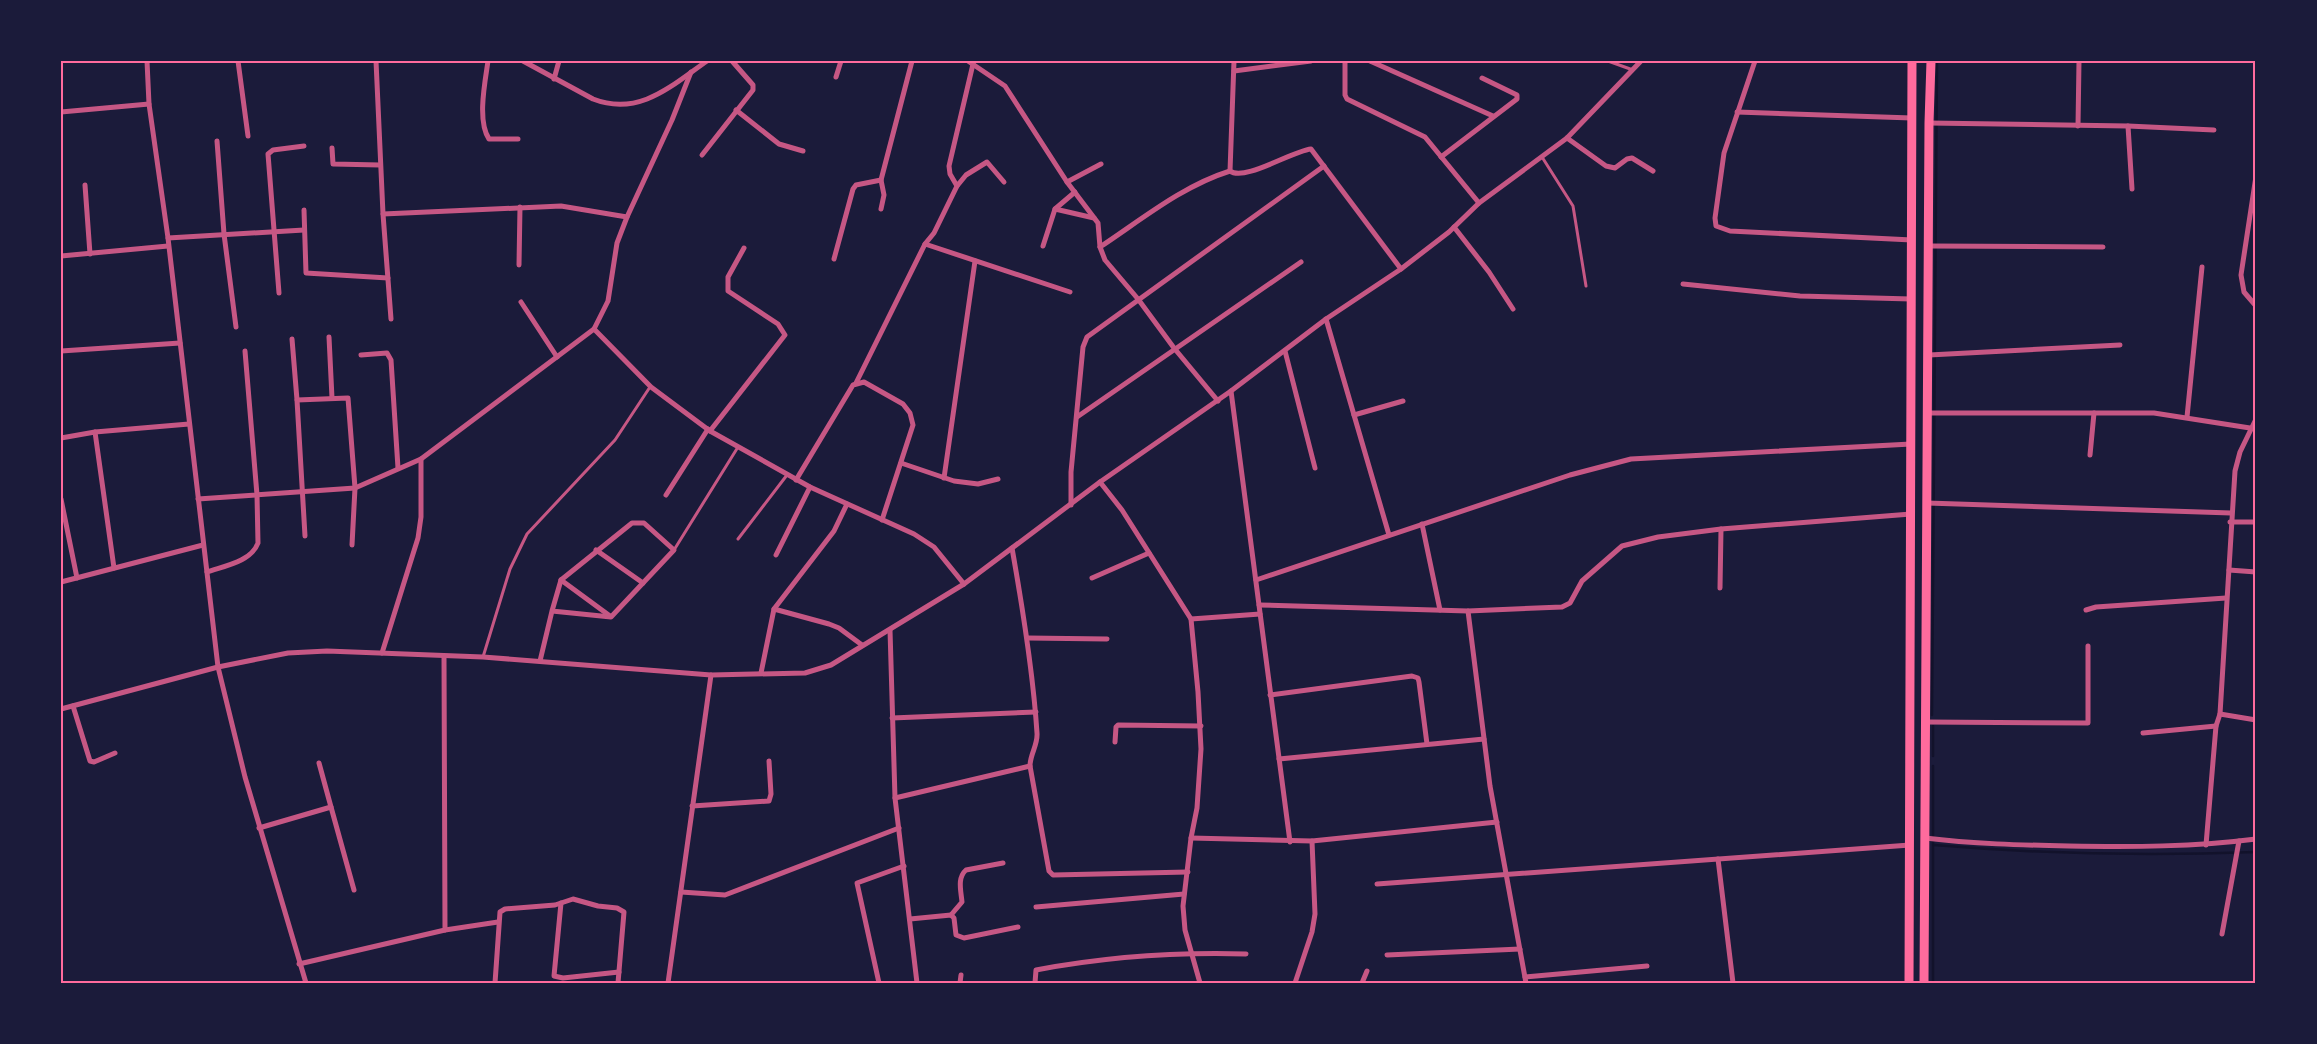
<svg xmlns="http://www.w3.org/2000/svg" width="2317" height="1044" font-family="'Exo 2',sans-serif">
<rect width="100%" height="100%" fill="#1b1b3a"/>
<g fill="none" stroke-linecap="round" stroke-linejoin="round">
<g stroke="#12122b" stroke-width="2.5">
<path d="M1932,715L1937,61"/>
<path d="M1933,726V756"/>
<path d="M1933,766V983"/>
<path d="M1934,845C2041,854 2149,856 2256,852"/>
</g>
<g stroke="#c65784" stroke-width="3">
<path d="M1608,61L1633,70"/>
<path d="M1542,157L1573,206L1586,286"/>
<path d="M738,539L787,475"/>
<path d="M674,550L738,447"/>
<path d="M483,657L510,569L527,534L615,440L650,387"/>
</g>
<g stroke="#c65784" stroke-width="5">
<path d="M147,61L149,104L168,238L218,667L245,777L306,983"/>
<path d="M238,61L248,136"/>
<path d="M376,61L383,214L391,319"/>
<path d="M488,61C485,82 477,121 489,139H518"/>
<path d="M523,61L593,99C639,117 671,86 707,61"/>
<path d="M968,61L1005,86L1067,182L1098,223L1100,247L1105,260L1138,299L1174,348L1218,401"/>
<path d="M1234,61L1230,171C1244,182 1292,151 1311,149L1401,269"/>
<path d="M1345,61V95L1347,99L1425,137L1479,203"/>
<path d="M1370,61L1493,116"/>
<path d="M1755,61L1724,153L1715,218L1716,226L1730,231L1912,240"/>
<path d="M973,64L949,166L950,174L957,186L966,175L987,162L1004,182"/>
<path d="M1234,71L1311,61"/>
<path d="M836,77L841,61"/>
<path d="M554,79L559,61"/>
<path d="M736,110L779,144L803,151"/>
<path d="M61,112L149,104"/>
<path d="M1737,112L1912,118"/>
<path d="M1929,123L2128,126L2214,130"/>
<path d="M2078,126L2079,61"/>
<path d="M2128,126L2132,189"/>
<path d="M1567,138L1606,166L1615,168L1627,159L1632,158L1653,171"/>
<path d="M217,141L224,234L236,327"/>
<path d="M332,148L333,164L380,165"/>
<path d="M702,155L753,90V85L732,61"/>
<path d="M1441,157L1517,99V95L1482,78"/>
<path d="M2256,176L2241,275L2244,292L2256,306"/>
<path d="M1067,182L1101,164"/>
<path d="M85,185L90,254"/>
<path d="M881,209L884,195L881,180L912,61"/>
<path d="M1055,209L1094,218"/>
<path d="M304,210L306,273L388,278"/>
<path d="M383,214L561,206L627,217"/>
<path d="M1454,227L1489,272L1513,309"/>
<path d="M168,238L304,230"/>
<path d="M925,244L1070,292"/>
<path d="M1043,246L1055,209L1075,192"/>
<path d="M1930,246L2103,247"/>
<path d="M1100,247C1141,220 1182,186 1230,171"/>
<path d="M61,256L168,246"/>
<path d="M834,259L853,189L856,185L881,180"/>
<path d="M519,265L520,207"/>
<path d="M1683,284L1800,296L1911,299"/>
<path d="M279,293L268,154L273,150L304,146"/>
<path d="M521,302L557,357"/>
<path d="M1326,319L1389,535"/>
<path d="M594,329L651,387L710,431L810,487L914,534L934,547L964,584"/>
<path d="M329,337L332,398"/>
<path d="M292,339L297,400L305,536"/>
<path d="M61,351L180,343"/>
<path d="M1285,351L1315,468"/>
<path d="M361,355L387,353L391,360L398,468"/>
<path d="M1929,355L2120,345"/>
<path d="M856,383L925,244L934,233L957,186"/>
<path d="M1231,391L1290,842"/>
<path d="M297,400L348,398L355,488L352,545"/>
<path d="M1928,413H2154L2250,428"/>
<path d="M1354,415L1403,401"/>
<path d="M1077,417L1301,262"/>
<path d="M2187,417L2202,267"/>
<path d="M710,431L785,335L778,324L728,291V277L744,248"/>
<path d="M95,432L114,568"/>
<path d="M61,438L95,432L189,424"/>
<path d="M2090,455L2094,413"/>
<path d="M901,463L954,481L978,484L998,479"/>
<path d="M944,478L975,261"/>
<path d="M796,480L853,385L864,382L903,404L910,413L913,425L882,520"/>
<path d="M1100,482L1122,510L1191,619L1198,692L1201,749L1197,808L1191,838L1183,906L1185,930L1200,983"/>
<path d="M666,495L708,429"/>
<path d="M61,499L77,578"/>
<path d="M198,499L355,488L421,459L594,329L608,301L617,243L627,217L672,120L691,72"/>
<path d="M1927,503L2231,513"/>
<path d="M1071,505V472L1083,347L1087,337L1324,166"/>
<path d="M2230,522H2256"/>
<path d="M1422,524L1440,610"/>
<path d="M1012,548C1023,610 1033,671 1037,733C1038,745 1030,754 1030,766L1049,871L1053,875L1188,872"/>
<path d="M596,550L643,583"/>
<path d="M776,555L810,487"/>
<path d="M2229,570L2256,572"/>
<path d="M207,572C224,566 251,562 258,543L257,495L245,351"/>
<path d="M1092,578L1149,553"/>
<path d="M561,580L610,616"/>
<path d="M1256,580L1570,475L1631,459L1911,444"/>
<path d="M61,582L203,545"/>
<path d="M1720,588L1721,529"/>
<path d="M1259,605L1468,611L1562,607L1570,603L1582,581L1622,546L1658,537L1721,529L1911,514"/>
<path d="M774,609L829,624L839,628L862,645"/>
<path d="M2086,610L2096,607L2226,598"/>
<path d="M1468,611L1490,786L1526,983"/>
<path d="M1191,619L1260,614"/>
<path d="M890,630L895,798L917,983"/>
<path d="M1028,638L1107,639"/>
<path d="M382,653L418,538L421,517V459"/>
<path d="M540,661L552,611L611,617L674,550L644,523H632L561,580L552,611"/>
<path d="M761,673L774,609L834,531L847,504"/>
<path d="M1270,695L1412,676L1418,678L1419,682L1427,744"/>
<path d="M73,706L90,761L94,762L115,753"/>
<path d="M61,709L218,667L288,653L327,651L483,657L711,675L805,673L831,665L964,584L1100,482L1231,391L1326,319L1401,269L1449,232L1479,203L1567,138L1641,61"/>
<path d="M2220,714L2256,720"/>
<path d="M892,718L1036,712"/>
<path d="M1926,722L2088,723V646"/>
<path d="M2143,733L2216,726"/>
<path d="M1115,742L1116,727L1118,725L1201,726"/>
<path d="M1279,759L1484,739"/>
<path d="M319,763L331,807"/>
<path d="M895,798L1030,766"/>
<path d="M692,806L769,801L771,794L769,761"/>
<path d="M259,828L331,807L354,890"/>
<path d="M1191,838L1312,841L1497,822"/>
<path d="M1925,838C1973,844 2021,845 2069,846C2131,847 2194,847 2256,839"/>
<path d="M2206,845L2216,726L2220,714L2235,471L2240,452L2256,419"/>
<path d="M1718,859L1733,983"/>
<path d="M1377,884L1910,845"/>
<path d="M681,892L725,895L899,828"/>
<path d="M561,903L554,976L563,978L619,972"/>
<path d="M1036,907L1184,894"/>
<path d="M951,915L962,902C961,891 957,878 966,870L1003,863"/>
<path d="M910,919L951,915L954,918L956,935L964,938L1018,927"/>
<path d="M445,930L498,922"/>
<path d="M2222,934L2239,841"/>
<path d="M1387,955L1520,949"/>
<path d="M299,964L445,930L444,656"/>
<path d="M1525,977L1647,966"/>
<path d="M495,983L500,912L505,909L555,905L573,899L598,906L617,908L624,912L618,983"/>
<path d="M668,983L711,675"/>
<path d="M879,983L857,883L904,866"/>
<path d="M960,983L961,975"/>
<path d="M1035,983L1036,970C1105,957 1177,952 1246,954"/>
<path d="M1295,983L1312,932L1315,914L1312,841"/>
<path d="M1362,983L1367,971"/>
</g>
<g stroke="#ff6b9d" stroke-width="9">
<path d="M1909,983L1912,61"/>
<path d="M1924,983L1929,123L1931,61"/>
</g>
</g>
<rect width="2317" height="1044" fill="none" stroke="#1b1b3a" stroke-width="125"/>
<rect x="62" y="62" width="2192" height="920" fill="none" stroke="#ff6b9d" stroke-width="2"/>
</svg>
